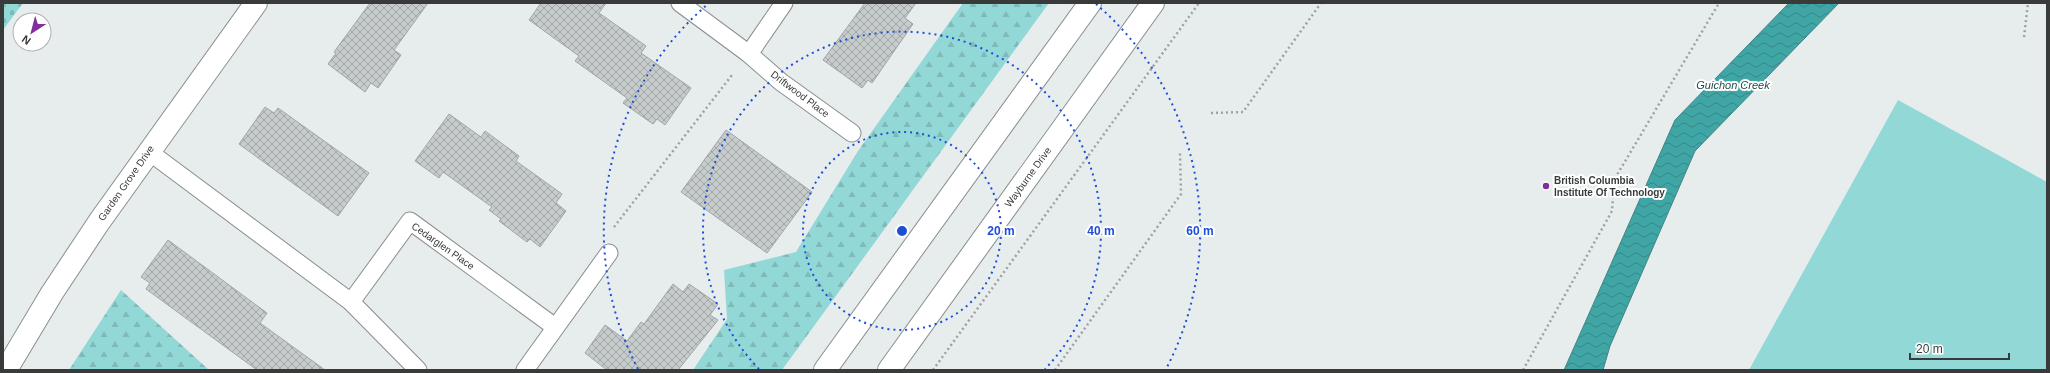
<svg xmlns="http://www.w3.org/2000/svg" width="2050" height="373" font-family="Helvetica,sans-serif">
<defs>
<pattern id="forest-firs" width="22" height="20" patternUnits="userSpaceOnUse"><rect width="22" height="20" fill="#92d8d6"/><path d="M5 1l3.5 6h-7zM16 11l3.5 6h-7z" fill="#7fbab9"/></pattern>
<pattern id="cemetery-stones" width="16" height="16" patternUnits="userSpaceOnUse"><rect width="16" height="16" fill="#92d8d6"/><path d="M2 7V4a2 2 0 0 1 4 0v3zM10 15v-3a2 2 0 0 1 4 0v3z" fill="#7fbab9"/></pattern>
<pattern id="water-waves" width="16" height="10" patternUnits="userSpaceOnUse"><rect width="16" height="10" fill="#40a5a5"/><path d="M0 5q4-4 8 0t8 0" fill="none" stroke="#378888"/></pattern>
<pattern id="building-cross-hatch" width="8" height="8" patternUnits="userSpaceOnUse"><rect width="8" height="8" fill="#c6cccb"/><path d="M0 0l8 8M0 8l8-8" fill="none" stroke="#a2a7a6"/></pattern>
</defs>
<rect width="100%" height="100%" fill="#e7eded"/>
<g fill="url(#forest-firs)">
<path d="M963,3H1049L782,370H693L727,319L724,270L796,252L858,151Z"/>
<path d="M121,290L209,370H69Z"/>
</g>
<path fill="url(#cemetery-stones)" d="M3,3H23L3,30Z"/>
<path fill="#92d8d6" d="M1898,100L2047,182V370H1749Z"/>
<path fill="url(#water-waves)" stroke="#3e8585" d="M1789,3H1839L1695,151L1610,346L1603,370H1564L1675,120Z"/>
<g fill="url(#building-cross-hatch)" stroke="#a0a6a5">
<path d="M370,3H428L394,50L401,55L378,88L371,83L365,92L328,64L336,53L334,52Z"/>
<path d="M541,3H606L599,13L646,46L641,53L691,88L665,125L657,119L653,124L623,103L627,98L575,61L579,56L529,20Z"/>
<path d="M865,3H916L905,18L913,24L872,83L868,80L862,88L823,60Z"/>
<path d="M265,107L274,113L278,108L369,173L338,216L239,144Z"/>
<path d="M449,114L481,137L485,131L519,156L516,161L562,194L556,203L566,211L540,247L530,239L527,242L499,221L501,219L489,210L492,207L443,172L439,178L415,161Z"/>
<path d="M726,130L812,192L767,253L681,192Z"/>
<path d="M168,240L267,313L260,323L325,370H257L146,289L150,283L141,277Z"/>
<path d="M673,284L683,292L689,284L718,304L710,315L718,320L678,370H607L585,353L605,325L627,341L641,322L644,324Z"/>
</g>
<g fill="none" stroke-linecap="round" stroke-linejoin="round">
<defs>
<g id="service">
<path d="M680,3L749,54L781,82L852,133"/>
<path d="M749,54L784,3"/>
<path d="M148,151L351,302L418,370"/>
<path d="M351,302L410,221L555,327"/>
<path d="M525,370L609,253"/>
</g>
<g id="tertiary">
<path d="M6,370L52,293L99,222L256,3"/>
<path d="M825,370L1090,3"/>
<path d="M889,370L1153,3"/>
</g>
</defs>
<use href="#service" stroke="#888d8d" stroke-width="19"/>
<use href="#tertiary" stroke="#888d8d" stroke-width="24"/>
<g stroke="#9da1a1" stroke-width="2.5" stroke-dasharray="2 3" stroke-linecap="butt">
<path d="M2024,37L2028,3"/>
<path d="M1211,113L1243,112L1321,3"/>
<path d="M614,227L732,75"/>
<path d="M933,370L1199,3"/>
<path d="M1055,370L1181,194L1180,153"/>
<path d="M1523,370L1612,211L1614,180L1719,3"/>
</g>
<use href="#service" stroke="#fff" stroke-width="17"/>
<use href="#tertiary" stroke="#fff" stroke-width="22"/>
</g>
<g fill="none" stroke="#1d4ed8" stroke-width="2" stroke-dasharray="2 4">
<circle cx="902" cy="231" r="99"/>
<path d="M759 369A199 199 0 1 1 1045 369"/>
<path d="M638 369A298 298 0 0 1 708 4M1096 4A298 298 0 0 1 1166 369"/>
</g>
<circle fill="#832e9d" stroke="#fff" stroke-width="1.5" cx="1546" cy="186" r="4"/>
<g text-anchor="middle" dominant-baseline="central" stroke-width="4" stroke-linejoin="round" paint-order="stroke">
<g font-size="10" fill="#393b3b" stroke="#fff">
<text transform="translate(800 94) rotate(37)">Driftwood Place</text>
<text transform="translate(1028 177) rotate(-54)">Wayburne Drive</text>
<text transform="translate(126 183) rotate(-55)">Garden Grove Drive</text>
<text transform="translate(443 246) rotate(35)">Cedarglen Place</text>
</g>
<g font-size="10" font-weight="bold" fill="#393b3b" stroke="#fff" text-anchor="start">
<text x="1554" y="180">British Columbia<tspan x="1554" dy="12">Institute Of Technology</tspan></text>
</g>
<g font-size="11" font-style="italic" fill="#1d4a49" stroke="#fff">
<text x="1733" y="85">Guichon Creek</text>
</g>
</g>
<circle cx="902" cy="231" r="6" fill="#1d4ed8" stroke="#fff" stroke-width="2"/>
<g font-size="12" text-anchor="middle" font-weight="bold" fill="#1d4ed8" stroke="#fff" stroke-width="4" stroke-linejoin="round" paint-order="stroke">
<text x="1001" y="235">20 m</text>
<text x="1101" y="235">40 m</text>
<text x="1200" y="235">60 m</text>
</g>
<rect width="2050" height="373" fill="none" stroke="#393b3b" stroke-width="8"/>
<g transform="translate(32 32) rotate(216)"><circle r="19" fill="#ffffff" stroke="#b0b1b1"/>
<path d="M0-3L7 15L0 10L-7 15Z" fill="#832e9d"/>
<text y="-6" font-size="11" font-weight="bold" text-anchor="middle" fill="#393b3b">N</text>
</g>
<path d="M1910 353v6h99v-6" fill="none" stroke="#393b3b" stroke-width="2"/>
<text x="1916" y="353" font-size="12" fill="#393b3b" stroke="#ffffff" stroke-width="3" paint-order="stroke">20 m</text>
</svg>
